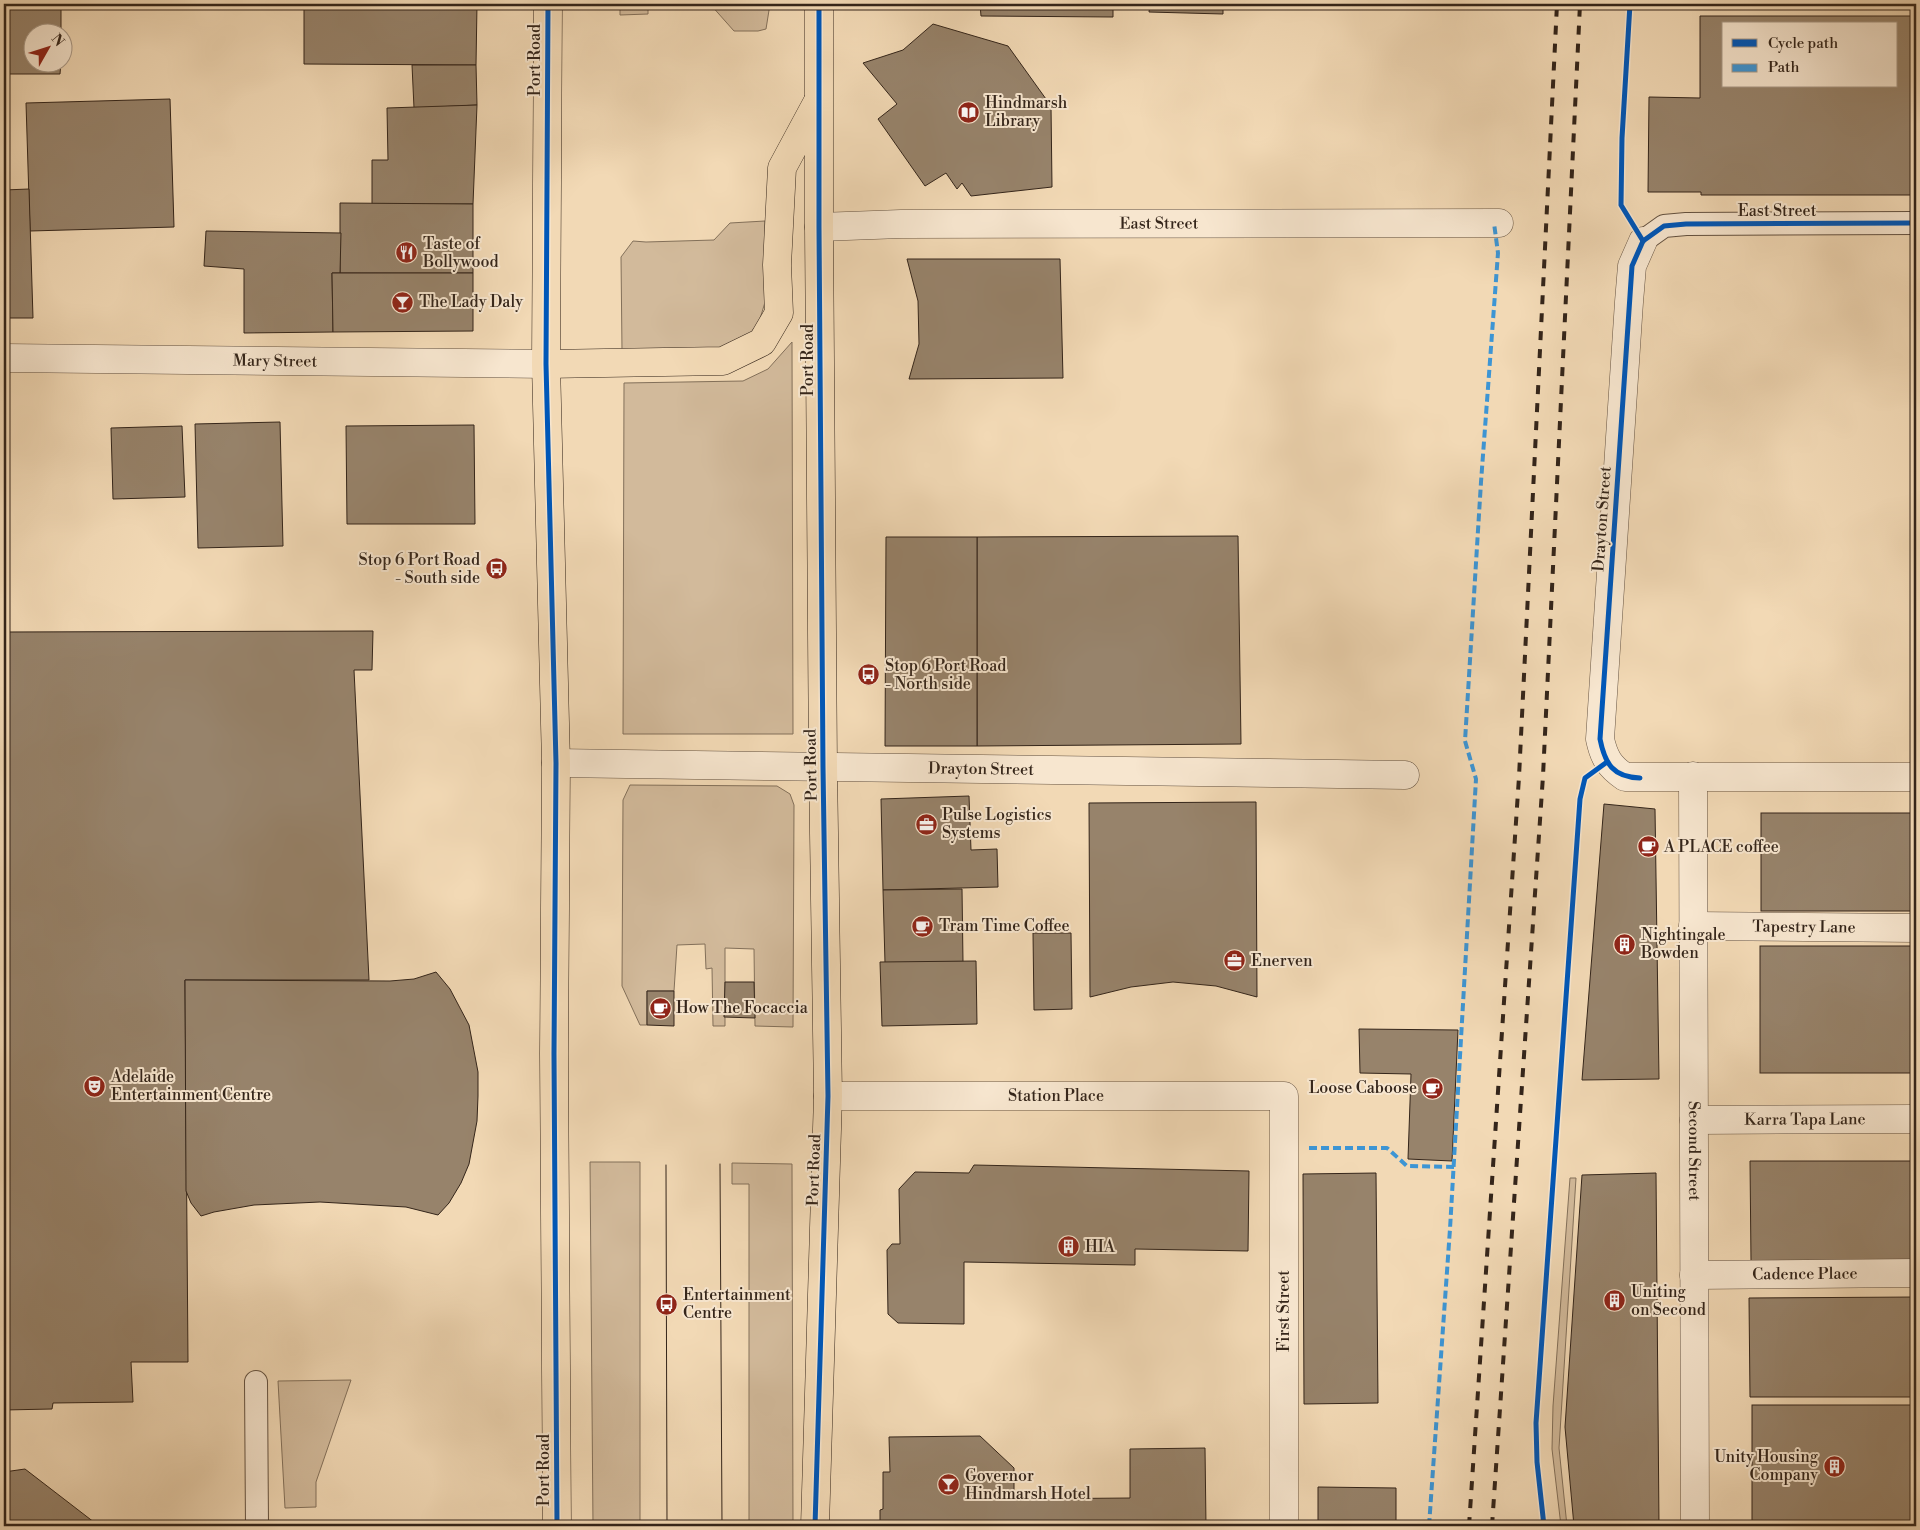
<svg xmlns="http://www.w3.org/2000/svg" width="1920" height="1530" font-family="'Libre Bodoni',serif">
<rect width="100%" height="100%" fill="#f2d9b5"/>
<filter id="stains"><feTurbulence type="fractalNoise" baseFrequency=".004" numOctaves="4"/><feColorMatrix values="0 0 0 0 .2 0 0 0 0 .09 0 0 0 0 .02 0 0 0 .5 -.17"/></filter>
<radialGradient id="worn" r=".72"><stop offset=".6" stop-color="#630" stop-opacity="0"/><stop offset="1" stop-color="#630" stop-opacity=".3"/></radialGradient>
<g fill="#d2ba9b" stroke="#83705a">
<path d="M620,4H648V14L620,15Z"/>
<path d="M710,4H770L766,29L758,31H734Z"/>
<path d="M765,221L766,299L759,322L748,336L724,349L622,351L621,257L633,241L646,242L714,240L730,223Z"/>
<path d="M792,342L793,734H623L624,383L743,381L768,369Z"/>
<path d="M630,785L777,786L790,794L794,805L793,1027L755,1026L754,949L725,948V1026H713L712,968L706,969L705,944L677,945L674,991H647V1025H640L622,986L623,800Z"/>
<path d="M590,1162H640V1526H593Z"/>
<path d="M732,1163L792,1164L793,1526H749V1184H732Z"/>
<path d="M1570,1178H1576L1559,1448L1567,1526H1561L1552,1449L1553,1406Z"/>
<path d="M351,1380L316,1482V1507L285,1508L278,1381Z"/>
</g>
<g fill="#97836b" stroke="#34251a" fill-rule="evenodd">
<path d="M4,4H61V32H32V62H61L60,74H4Z"/>
<path d="M304,4H477L476,65L304,64Z"/>
<path d="M980,4H1113V17L981,16Z"/>
<path d="M1150,4H1223V14L1149,12Z"/>
<path d="M1700,16H1916V195H1701V192H1648L1649,97L1700,98ZM1724,24H1896V86H1724Z"/>
<path d="M933,24L1008,46L1051,106L1052,187L971,196L962,183L957,189L946,173L925,186L878,119L897,104L863,63L903,50Z"/>
<path d="M412,65H476L477,105L414,108Z"/>
<path d="M170,99L174,227L30,231L26,103Z"/>
<path d="M477,105L473,204H372V160H388L387,108Z"/>
<path d="M29,189L33,318H4V190Z"/>
<path d="M340,203L473,204V273H340Z"/>
<path d="M206,231L341,233L340,273H332L333,332L244,333V269L204,266Z"/>
<path d="M907,259H1060L1063,378L909,379L919,344L918,301Z"/>
<path d="M332,273H473V331L333,332Z"/>
<path d="M280,422L283,546L198,548L195,424Z"/>
<path d="M474,425L475,524H347L346,426Z"/>
<path d="M182,426L185,497L113,499L111,428Z"/>
<path d="M1238,536L1241,744L977,746V537Z"/>
<path d="M886,537H977V746H885Z"/>
<path d="M373,631L372,670H354L369,980H185L188,1362H131L133,1402L53,1403L52,1409L4,1410V632Z"/>
<path d="M969,796L971,850L997,849L998,887L883,890L881,799Z"/>
<path d="M1256,802L1257,997L1216,986L1173,982L1131,987L1090,997L1089,803Z"/>
<path d="M1604,804L1655,809L1659,1079L1582,1080Z"/>
<rect x="1761" y="813" width="155" height="98"/>
<path d="M962,889L963,962L885,963L883,890Z"/>
<path d="M1033,933H1071L1072,1009L1034,1010Z"/>
<rect x="1760" y="946" width="156" height="127"/>
<path d="M976,961L977,1024L882,1026L880,962Z"/>
<path d="M436,972L450,989L469,1025L478,1072V1096L477,1121L469,1164L461,1183L449,1203L438,1215L406,1207L320,1202L254,1205L214,1212L201,1216L191,1203L186,1191L185,980L390,981L414,979Z"/>
<path d="M725,982H754L755,1018L724,1017Z"/>
<path d="M647,991H674V1026L647,1025Z"/>
<path d="M1359,1029L1458,1030L1452,1161L1408,1159L1411,1074L1360,1073Z"/>
<path d="M1750,1161H1916V1261H1751Z"/>
<path d="M974,1165L1249,1171L1248,1251L1135,1249V1265L964,1262V1324L898,1323L888,1314L887,1250L892,1244H900L899,1189L915,1172L969,1173Z"/>
<path d="M1376,1173L1378,1403L1304,1404L1303,1174Z"/>
<path d="M1656,1173L1659,1526H1574L1565,1427L1582,1175Z"/>
<path d="M1916,1297V1397H1750L1749,1298Z"/>
<rect x="1752" y="1405" width="164" height="121"/>
<path d="M980,1436L1014,1468V1499L1130,1498V1449L1205,1448L1206,1526H880V1510L883,1509V1472H890L889,1437Z"/>
<path d="M25,1469L99,1526H4V1472Z"/>
<path d="M1318,1487L1396,1488V1526H1318Z"/>
</g>
<g fill="none" stroke-linecap="round" stroke-linejoin="round">
<defs>
<g id="lane">
<path d="M1643,241L1664,226L1686,224L1916,223"/>
<path d="M256,1382L257,1526"/>
</g>
<g id="street">
<path id="s1" d="M819,227L901,224L1499,223"/>
<path d="M1643,241L1632,266L1629,302L1600,739C1604,758 1610,767 1625,777H1916"/>
<path id="s2" d="M4,358L546,364"/>
<path id="s3" d="M556,763L1405,775"/>
<path id="s4" d="M1693,776L1695,1526"/>
<path id="s5" d="M1693,926L1916,928"/>
<path id="s6" d="M828,1096H1284V1526"/>
<path id="s7" d="M1694,1120L1916,1119"/>
<path id="s8" d="M1694,1275L1916,1273"/>
</g>
<g id="highway">
<path d="M548,4L546,364L556,763L554,1054L557,1526"/>
<path d="M546,364L723,361L762,342L779,313L777,265L782,168L817,103"/>
<path d="M815,1526L828,1096L823,767L819,227V4"/>
</g>
</defs>
<use href="#lane" stroke="#645241" stroke-width="24"/>
<use href="#street" stroke="#645241" stroke-width="29"/>
<use href="#highway" stroke="#34251a" stroke-width="29"/>
<use href="#lane" stroke="#f7e6cf" stroke-width="22"/>
<use href="#street" stroke="#f7e6cf" stroke-width="28"/>
<use href="#highway" stroke="#f2d9b5" stroke-width="28"/>
<g stroke="#34251a" stroke-width="1">
<path d="M720,1164L722,1526"/>
<path d="M666,1165L667,1526"/>
</g>
<g stroke="#34251a" stroke-width="4" stroke-dasharray="9 9" stroke-linecap="butt">
<path d="M1469,1526L1519,777L1557,4"/>
<path d="M1492,1526L1543,776L1580,4"/>
</g>
<g stroke="#3d95d4" stroke-width="4" stroke-dasharray="8 4" stroke-linecap="butt">
<path d="M1309,1148H1387L1407,1166L1454,1167"/>
<path d="M1429,1526L1450,1229L1476,779L1465,741L1481,482L1498,253L1494,223"/>
</g>
<defs>
<g id="cycleway">
<path d="M548,4L546,364L556,763L554,1054L557,1526"/>
<path d="M1630,4L1622,138L1621,205L1643,241"/>
<path d="M1643,241L1664,226L1686,224L1916,223"/>
<path d="M1640,778C1613,777 1605,764 1600,739L1632,266L1643,241"/>
<path d="M815,1526L828,1096L823,767L819,227V4"/>
<path d="M1544,1526L1537,1462L1536,1423L1580,799L1585,778L1607,762"/>
</g>
</defs>
<use href="#cycleway" stroke="#f7e6cf" stroke-width="8"/>
<use href="#cycleway" stroke="#0057b8" stroke-width="5"/>
</g>
<defs>
<symbol id="library-disc" viewBox="-11 -11 22 22"><circle r="9.5" fill="#8f2418" stroke="#f7e6cf"/><path d="M-6-4Q-3-5.5-.7-3.5V5Q-3 3-6 4ZM6-4Q3-5.5 .7-3.5V5Q3 3 6 4Z" fill="#fff"/></symbol>
<symbol id="restaurant-disc" viewBox="-11 -11 22 22"><circle r="9.5" fill="#8f2418" stroke="#f7e6cf"/><path d="M-5-6h1v4h1v-4h1v4h1v-4h1v5L-1.5 .5V6h-2V.5L-5-1ZM5-6V6H3V1.5H1.5Q1.5-4 5-6Z" fill="#fff"/></symbol>
<symbol id="bar-disc" viewBox="-11 -11 22 22"><circle r="9.5" fill="#8f2418" stroke="#f7e6cf"/><path d="M-6-5H6L.8 .8V4.5H3.5V6h-7V4.5H-.8V.8Z" fill="#fff"/></symbol>
<symbol id="bus-disc" viewBox="-11 -11 22 22"><circle r="9.5" fill="#8f2418" stroke="#f7e6cf"/><path d="M-5-6H5V4H4V6H2V4H-2V6H-4V4H-5ZM-3.5-4V0h7V-4ZM-3.5 1.2v1.5H-2V1.2ZM2 1.2v1.5H3.5V1.2Z" fill="#fff"/></symbol>
<symbol id="office-disc" viewBox="-11 -11 22 22"><circle r="9.5" fill="#8f2418" stroke="#f7e6cf"/><path d="M-6-3h4V-5.5h4V-3h4V5H-6ZM-1-4.5V-3h2v-1.5ZM-6 0V1H6V0Z" fill="#fff"/></symbol>
<symbol id="cafe-disc" viewBox="-11 -11 22 22"><circle r="9.5" fill="#8f2418" stroke="#f7e6cf"/><path d="M-5.5-4.5H6V0H3Q3 3.5 0 3.5H-2.5Q-5.5 3.5-5.5 0ZM3-3.2v2h1.7v-2ZM-6 4.5H4V6H-6Z" fill="#fff"/></symbol>
<symbol id="building-disc" viewBox="-11 -11 22 22"><circle r="9.5" fill="#8f2418" stroke="#f7e6cf"/><path d="M-4-6H4V6H1V3H-1V6H-4ZM-2.5-4.3h1.7v1.8h-1.7ZM.8-4.3h1.7v1.8H.8ZM-2.5-1h1.7V.8h-1.7ZM.8-1h1.7V.8H.8Z" fill="#fff"/></symbol>
<symbol id="theatre-disc" viewBox="-11 -11 22 22"><circle r="9.5" fill="#8f2418" stroke="#f7e6cf"/><path d="M-5-5.5Q0-4 5-5.5V0Q5 5 0 6Q-5 5-5 0ZM-3.3-2.5H-1v1.5H-3.3ZM1-2.5H3.3v1.5H1ZM-2.8 1Q0 5.5 2.8 1Z" fill="#fff"/></symbol>
</defs>
<g fill-rule="evenodd">
<use href="#library-disc" x="956" y="100" width="25" height="25"/>
<use href="#restaurant-disc" x="394" y="240" width="25" height="25"/>
<use href="#bar-disc" x="390" y="290" width="25" height="25"/>
<use href="#bus-disc" x="484" y="556" width="25" height="25"/>
<use href="#bus-disc" x="856" y="662" width="25" height="25"/>
<use href="#office-disc" x="914" y="812" width="25" height="25"/>
<use href="#cafe-disc" x="1636" y="834" width="25" height="25"/>
<use href="#cafe-disc" x="910" y="914" width="25" height="25"/>
<use href="#building-disc" x="1612" y="932" width="25" height="25"/>
<use href="#office-disc" x="1222" y="948" width="25" height="25"/>
<use href="#cafe-disc" x="648" y="996" width="25" height="25"/>
<use href="#theatre-disc" x="82" y="1074" width="25" height="25"/>
<use href="#cafe-disc" x="1420" y="1076" width="25" height="25"/>
<use href="#building-disc" x="1056" y="1234" width="25" height="25"/>
<use href="#building-disc" x="1602" y="1288" width="25" height="25"/>
<use href="#bus-disc" x="654" y="1292" width="25" height="25"/>
<use href="#building-disc" x="1822" y="1454" width="25" height="25"/>
<use href="#bar-disc" x="936" y="1472" width="25" height="25"/>
</g>
<g text-anchor="middle" dominant-baseline="central" stroke-width="4" stroke-linejoin="round" paint-order="stroke">
<g font-size="16" fill="#34251a" stroke="#f7e6cf">
<text transform="translate(535 60) rotate(-90)">Port Road</text>
<text x="1777" y="211">East Street</text>
<text stroke="none"><textPath href="#s1" startOffset="340">East Street</textPath></text>
<text transform="translate(808 360) rotate(-90)">Port Road</text>
<text stroke="none"><textPath href="#s2" startOffset="271">Mary Street</textPath></text>
<text transform="translate(1602 519) rotate(-86)">Drayton Street</text>
<text transform="translate(811 765) rotate(-91)">Port Road</text>
<text stroke="none"><textPath href="#s3" startOffset="425">Drayton Street</textPath></text>
<text stroke="none"><textPath href="#s5" startOffset="111">Tapestry Lane</textPath></text>
<text stroke="none"><textPath href="#s6" startOffset="228">Station Place</textPath></text>
<text stroke="none"><textPath href="#s7" startOffset="111">Karra Tapa Lane</textPath></text>
<text stroke="none"><textPath href="#s4" startOffset="375">Second Street</textPath></text>
<text transform="translate(814 1170) rotate(-88)">Port Road</text>
<text stroke="none"><textPath href="#s8" startOffset="111">Cadence Place</textPath></text>
<text transform="translate(1284 1311) rotate(-90)">First Street</text>
<text transform="translate(544 1470) rotate(-90)">Port Road</text>
</g>
<g font-size="16" fill="#34251a" stroke="#f7e6cf" text-anchor="start">
<text x="985" y="103">Hindmarsh<tspan x="985" dy="18">Library</tspan></text>
<text x="423" y="244">Taste of<tspan x="423" dy="18">Bollywood</tspan></text>
<text x="419" y="302">The Lady Daly</text>
<text x="480" y="560" text-anchor="end">Stop 6 Port Road<tspan x="480" dy="18">- South side</tspan></text>
<text x="885" y="666">Stop 6 Port Road<tspan x="885" dy="18">- North side</tspan></text>
<text x="942" y="815">Pulse Logistics<tspan x="942" dy="18">Systems</tspan></text>
<text x="1664" y="847">A PLACE coffee</text>
<text x="939" y="926">Tram Time Coffee</text>
<text x="1641" y="935">Nightingale<tspan x="1641" dy="18">Bowden</tspan></text>
<text x="1251" y="961">Enerven</text>
<text x="676" y="1008">How The Focaccia</text>
<text x="111" y="1077">Adelaide<tspan x="111" dy="18">Entertainment Centre</tspan></text>
<text x="1417" y="1088" text-anchor="end">Loose Caboose</text>
<text x="1085" y="1247">HIA</text>
<text x="1631" y="1292">Uniting<tspan x="1631" dy="18">on Second</tspan></text>
<text x="683" y="1295">Entertainment<tspan x="683" dy="18">Centre</tspan></text>
<text x="1818" y="1457" text-anchor="end">Unity Housing<tspan x="1818" dy="18">Company</tspan></text>
<text x="965" y="1476">Governor<tspan x="965" dy="18">Hindmarsh Hotel</tspan></text>
</g>
</g>
<rect width="1920" height="1530" fill="none" stroke="#f2d9b5" stroke-width="20"/>
<rect x="5" y="5" width="1910" height="1520" fill="none" stroke="#34251a" stroke-width="2.5"/>
<rect x="10" y="10" width="1900" height="1510" fill="none" stroke="#34251a"/>
<rect x="1722" y="22" width="175" height="65" fill="#f7e6cf" stroke="#a99987"/>
<rect x="1732" y="39" width="25" height="8" fill="#0057b8" stroke="#a99987"/>
<text x="1768" y="48" font-size="15" fill="#34251a">Cycle path</text>
<rect x="1732" y="64" width="25" height="8" fill="#3d95d4" stroke="#a99987"/>
<text x="1768" y="72" font-size="15" fill="#34251a">Path</text>
<g transform="translate(48 48) rotate(51)"><circle r="24" fill="#f7e6cf" stroke="#a99987"/>
<path d="M0-4L9 19L0 12L-9 19Z" fill="#8f2418"/>
<text y="-8" font-size="14" font-weight="bold" text-anchor="middle" fill="#34251a">N</text>
</g>
<rect width="100%" height="100%" filter="url(#stains)"/>
<rect width="100%" height="100%" fill="url(#worn)"/>
</svg>
